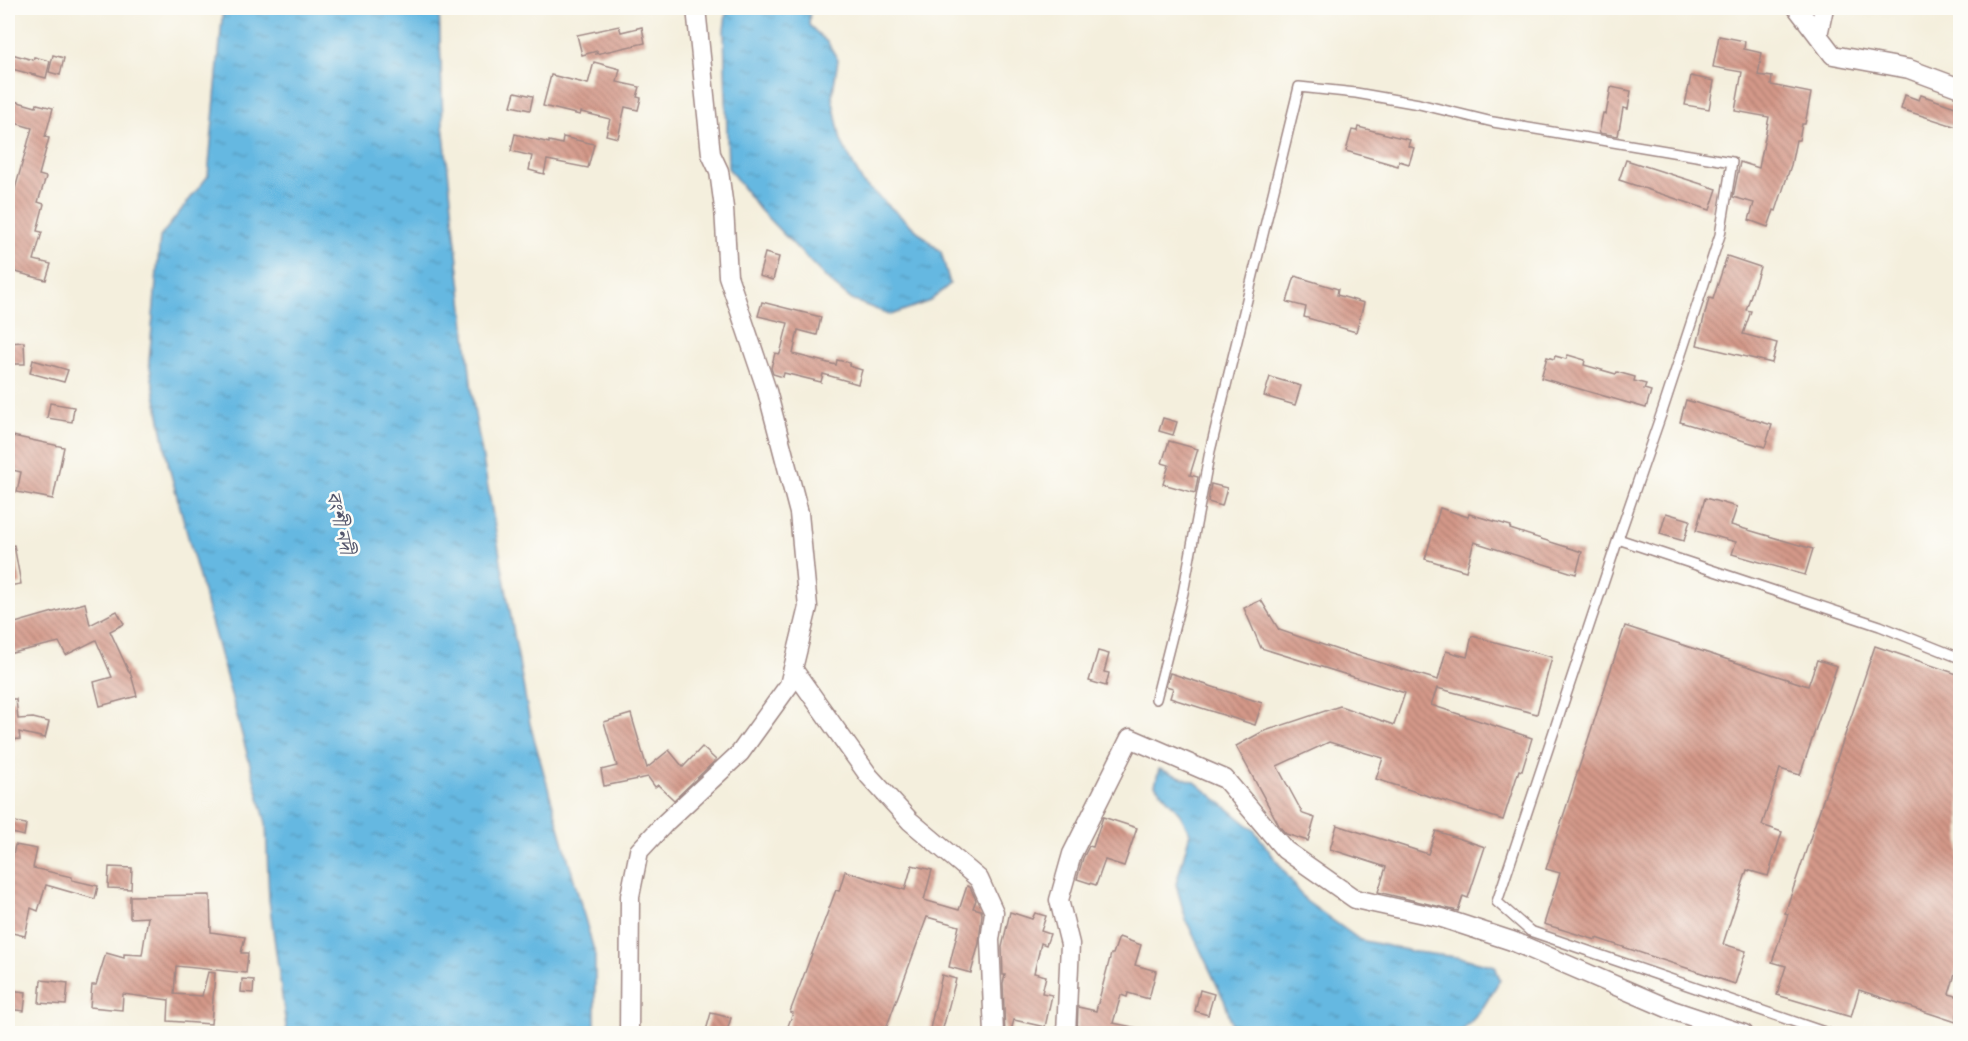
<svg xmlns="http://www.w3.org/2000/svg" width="1968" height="1041" font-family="'Sorts Mill Goudy','Noto Serif Bengali',serif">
<defs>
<pattern id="water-ripples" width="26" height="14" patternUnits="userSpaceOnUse" patternTransform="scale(1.5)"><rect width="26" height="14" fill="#65b8e1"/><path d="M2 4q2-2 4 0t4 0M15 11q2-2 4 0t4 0" fill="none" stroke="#5595b7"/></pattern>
<pattern id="building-back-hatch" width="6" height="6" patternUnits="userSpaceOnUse" patternTransform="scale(1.5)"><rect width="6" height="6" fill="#d49989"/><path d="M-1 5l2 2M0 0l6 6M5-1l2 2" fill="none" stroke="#ae7c70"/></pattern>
</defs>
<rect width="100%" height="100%" fill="#fdfcf7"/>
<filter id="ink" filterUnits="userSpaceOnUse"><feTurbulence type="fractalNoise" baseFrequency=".0167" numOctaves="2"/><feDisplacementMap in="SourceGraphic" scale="12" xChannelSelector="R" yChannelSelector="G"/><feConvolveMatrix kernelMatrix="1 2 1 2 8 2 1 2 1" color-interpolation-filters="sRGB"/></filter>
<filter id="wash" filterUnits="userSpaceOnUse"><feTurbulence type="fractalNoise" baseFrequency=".008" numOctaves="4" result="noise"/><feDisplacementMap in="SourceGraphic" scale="24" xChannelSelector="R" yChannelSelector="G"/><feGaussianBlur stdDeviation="1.35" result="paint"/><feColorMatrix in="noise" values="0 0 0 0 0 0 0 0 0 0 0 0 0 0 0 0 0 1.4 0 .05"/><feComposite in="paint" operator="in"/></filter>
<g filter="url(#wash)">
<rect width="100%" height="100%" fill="#f4efdd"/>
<g fill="url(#water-ripples)" stroke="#586c86" stroke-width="1.5">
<path d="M223,8H439L443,124L474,409L530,724L595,954V1033H287L269,900L266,823L169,467L149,362L160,237L208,176Z"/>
<path d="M727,8H810L809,25L828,43L838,60L832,97L841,141L863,183L941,252L950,284L930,301L891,315L852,300L830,282L760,210L728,168L724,30Z"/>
<path d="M1159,769L1195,782L1254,830L1306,901L1360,940L1416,952L1463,958L1495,966L1500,980L1480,1012L1460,1033H1234L1225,1002L1186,920L1176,884L1190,833L1178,811L1155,785Z"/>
</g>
<g id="blocks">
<g fill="url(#building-back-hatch)">
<path d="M619,26L621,32L642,27L645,43L596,54L597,51L582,55L577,35Z"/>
<path d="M1719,36L1745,41L1744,49L1762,53L1758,75L1772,77L1771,85L1811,93L1805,124H1802L1799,140H1796L1791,165L1776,211L1774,210L1768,227L1749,220L1754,203L1733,197L1740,162L1759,168L1769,117L1735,111L1742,72L1713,67Z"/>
<path d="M8,53L33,60L34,57L50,61L46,78L8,68Z"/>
<path d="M53,55L64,58L60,75L49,72Z"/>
<path d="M594,62L620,69L617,82L640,87L637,97L641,98L638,110L625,107L618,138L606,135L610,119L581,112L580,115L543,106L551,75L588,84Z"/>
<path d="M1691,76L1714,81L1709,109L1685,105Z"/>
<path d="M1611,87L1631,91L1628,109L1623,108L1618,136L1599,133L1603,113L1606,114Z"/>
<path d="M515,92L533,96L530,110L511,106Z"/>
<path d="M1905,95L1919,100L1921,95L1958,108L1956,114L1960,115V128L1901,109Z"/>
<path d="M11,100L36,107L37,104L53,108L45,137L49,138L39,175L46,177L38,202L44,204L37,231L42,232L34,260L51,264L46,280L8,270V198L12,200L32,128L8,121Z"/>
<path d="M1358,127L1410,140L1408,146L1414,148L1409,164L1399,161L1398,166L1346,151L1352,130L1357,131Z"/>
<path d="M515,134L549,143V141L562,144L563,137L594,144L588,168L547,160L544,174L529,170L532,156L511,151Z"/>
<path d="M1626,160L1717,189L1710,210L1619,180Z"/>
<path d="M765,253L779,257L773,280L759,276Z"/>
<path d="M1727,256L1760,267L1746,310L1751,311L1743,334L1777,343L1772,363L1697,345L1709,298L1713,299Z"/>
<path d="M1295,276L1338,289L1337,295L1364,303L1356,332L1304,317L1306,307L1287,302Z"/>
<path d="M762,302L821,317L817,335L798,330L793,354L836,365L837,360L850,363L849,366L862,370L858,384L823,374L821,382L784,373L783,377L773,374L771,368L775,353L780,354L788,323L758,316Z"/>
<path d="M24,342L25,364H8V343Z"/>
<path d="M1568,355L1585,360L1584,365L1616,374L1617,372L1635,377L1634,381L1646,384L1644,389L1651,391L1646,408L1541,378L1547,357L1554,359L1555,356L1566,359Z"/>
<path d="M33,360L68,370L64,382L30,373Z"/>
<path d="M1270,377L1301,386L1295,405L1264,396Z"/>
<path d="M1686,400L1772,425L1765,447L1680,422Z"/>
<path d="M50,403L74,407L72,422L47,418Z"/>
<path d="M1163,418L1177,422L1173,435L1159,431Z"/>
<path d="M8,435L64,447L53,499L17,492L21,472L8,469Z"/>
<path d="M1169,441L1198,449L1190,475L1198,477L1195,493L1163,484L1169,465L1162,463Z"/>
<path d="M1211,484L1227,488L1222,506L1208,502Z"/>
<path d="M1705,498L1737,507L1731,525L1813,549L1805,575L1732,554L1736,542L1696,531Z"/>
<path d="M1440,508L1468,517L1469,514L1511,526L1510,529L1582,552L1576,574L1474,542L1466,571L1425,559Z"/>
<path d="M1666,513L1690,520L1684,541L1660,534Z"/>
<path d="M14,545L21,584L8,586V546Z"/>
<path d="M1261,600L1279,630L1338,650L1438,680L1446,651L1467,657L1472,636L1552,657L1537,714L1437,688L1431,705L1532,738L1522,771L1519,770L1503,820L1376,779L1383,758L1329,742L1277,766L1303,814L1315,818L1308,841L1286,834L1280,827L1236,746L1262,732L1340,706L1394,725L1405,693L1261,648L1244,608Z"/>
<path d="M85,603L90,625L117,611L124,624L110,631L129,672L130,671L137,696L100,706L94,682L112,677L96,640L66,655L59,642L8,654V625Z"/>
<path d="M1625,626L1808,686L1817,660L1837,666L1800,775L1780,769L1762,825L1782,832L1768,876L1747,870L1723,944L1746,951L1735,984L1596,938V940L1544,924L1560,873L1546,869Z"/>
<path d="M1875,646L1960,675V972L1956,971L1949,994L1960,997L1956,1022L1859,990L1851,1017L1777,995L1786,966L1772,962L1788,914L1785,913Z"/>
<path d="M1098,651L1109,654L1104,672L1109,673L1106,686L1089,681Z"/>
<path d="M1170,673L1262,703L1255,725L1170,698L1173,688L1166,686Z"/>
<path d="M8,699H16L18,719L33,718L49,722L45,738L19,732L20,739L8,740Z"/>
<path d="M631,714L647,768L669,750L683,767L702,747L716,760L674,800L658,785L655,787L648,777L604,786L601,770L617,766L604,722Z"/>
<path d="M1103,817L1137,828L1124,866L1105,860L1096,885L1077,879L1083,858L1089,846L1093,847Z"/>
<path d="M10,821L26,824L24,836L8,832Z"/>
<path d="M1337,825L1428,854L1436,831L1485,847L1468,898L1463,896L1458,911L1378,892L1386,867L1330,849Z"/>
<path d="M15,845L37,849L33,868L72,877V880L98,886L95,899L46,885L38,911L31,908L25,936L8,932V860H12Z"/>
<path d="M912,865L932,870L924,900L959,910L967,886L970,887L976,900L973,908L981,910L982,914L979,943L971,973L949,967L959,926L927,917L884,1034H785L793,1013L790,1012L836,890L839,891L845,871L905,890Z"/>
<path d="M109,867L132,868L131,889L108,888Z"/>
<path d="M210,895L211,932L245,937L241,953H248L246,973L176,966L174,994L202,996L208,972L215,973L211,1024L168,1021L169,1000L123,994L122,1010L90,1007L92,985H96L106,953L124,958V954L142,955L148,917L130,918V896Z"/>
<path d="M1010,912L1032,919L1035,913L1046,916L1041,931L1050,934L1046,945L1041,943L1034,973L1046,976L1042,993L1052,995L1045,1027L1014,1020L1010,1034H1005L1003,983L1005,975H1003L1002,947Z"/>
<path d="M1119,937L1141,945L1135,965L1156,971L1149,999L1128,993L1127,997L1121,995L1113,1023L1138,1028L1137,1034H1077L1078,1007L1096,1011L1111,954H1113Z"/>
<path d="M942,975L956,979L942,1032L930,1029Z"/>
<path d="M242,979L254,980L253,993L241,992Z"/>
<path d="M41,980L68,983L66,1005L39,1003Z"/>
<path d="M8,990L26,992L24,1011L8,1009Z"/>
<path d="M1200,990L1214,994L1208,1015L1195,1011Z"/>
<path d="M711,1013L731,1018L726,1034H705Z"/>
</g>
</g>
</g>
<g filter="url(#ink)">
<use href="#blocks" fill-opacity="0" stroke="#9f8784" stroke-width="1.5"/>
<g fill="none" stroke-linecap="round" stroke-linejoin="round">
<defs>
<g id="lane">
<path d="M1618,539L1497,902L1530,931L1830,1034"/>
<path d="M1156,699L1183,593L1210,451L1299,87L1356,93L1419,104L1493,122L1732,162L1720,235L1663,409L1618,539L1880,626L1960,658"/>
</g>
<g id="street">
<path d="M1797,8L1833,55L1909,69L1960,88"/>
<path d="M1818,35L1824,8"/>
<path d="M793,669L869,776L910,821L979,879L994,912L990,940L994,1034"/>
<path d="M629,1034L630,896L639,851L666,822L740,753L789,685L808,607L799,513L767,391L728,276L724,208L719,171L711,154L696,8"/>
<path d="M1066,1034L1070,944L1059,900L1072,854L1130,738L1225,779L1285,850L1355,899L1442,918L1512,941L1672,1010L1744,1034"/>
</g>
</defs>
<use href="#lane" stroke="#9f8784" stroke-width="12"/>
<use href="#street" stroke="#9f8784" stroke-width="21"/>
<use href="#lane" stroke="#fff" stroke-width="9"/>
<use href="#street" stroke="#fff" stroke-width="18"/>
</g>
</g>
<g text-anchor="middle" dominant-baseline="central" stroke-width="5" stroke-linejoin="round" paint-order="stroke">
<g font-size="20" font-style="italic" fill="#53556b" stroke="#fdfcf7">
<text transform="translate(338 523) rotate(77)">বংশী নদী</text>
</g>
</g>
<rect width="1968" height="1041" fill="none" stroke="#fdfcf7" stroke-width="30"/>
</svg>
